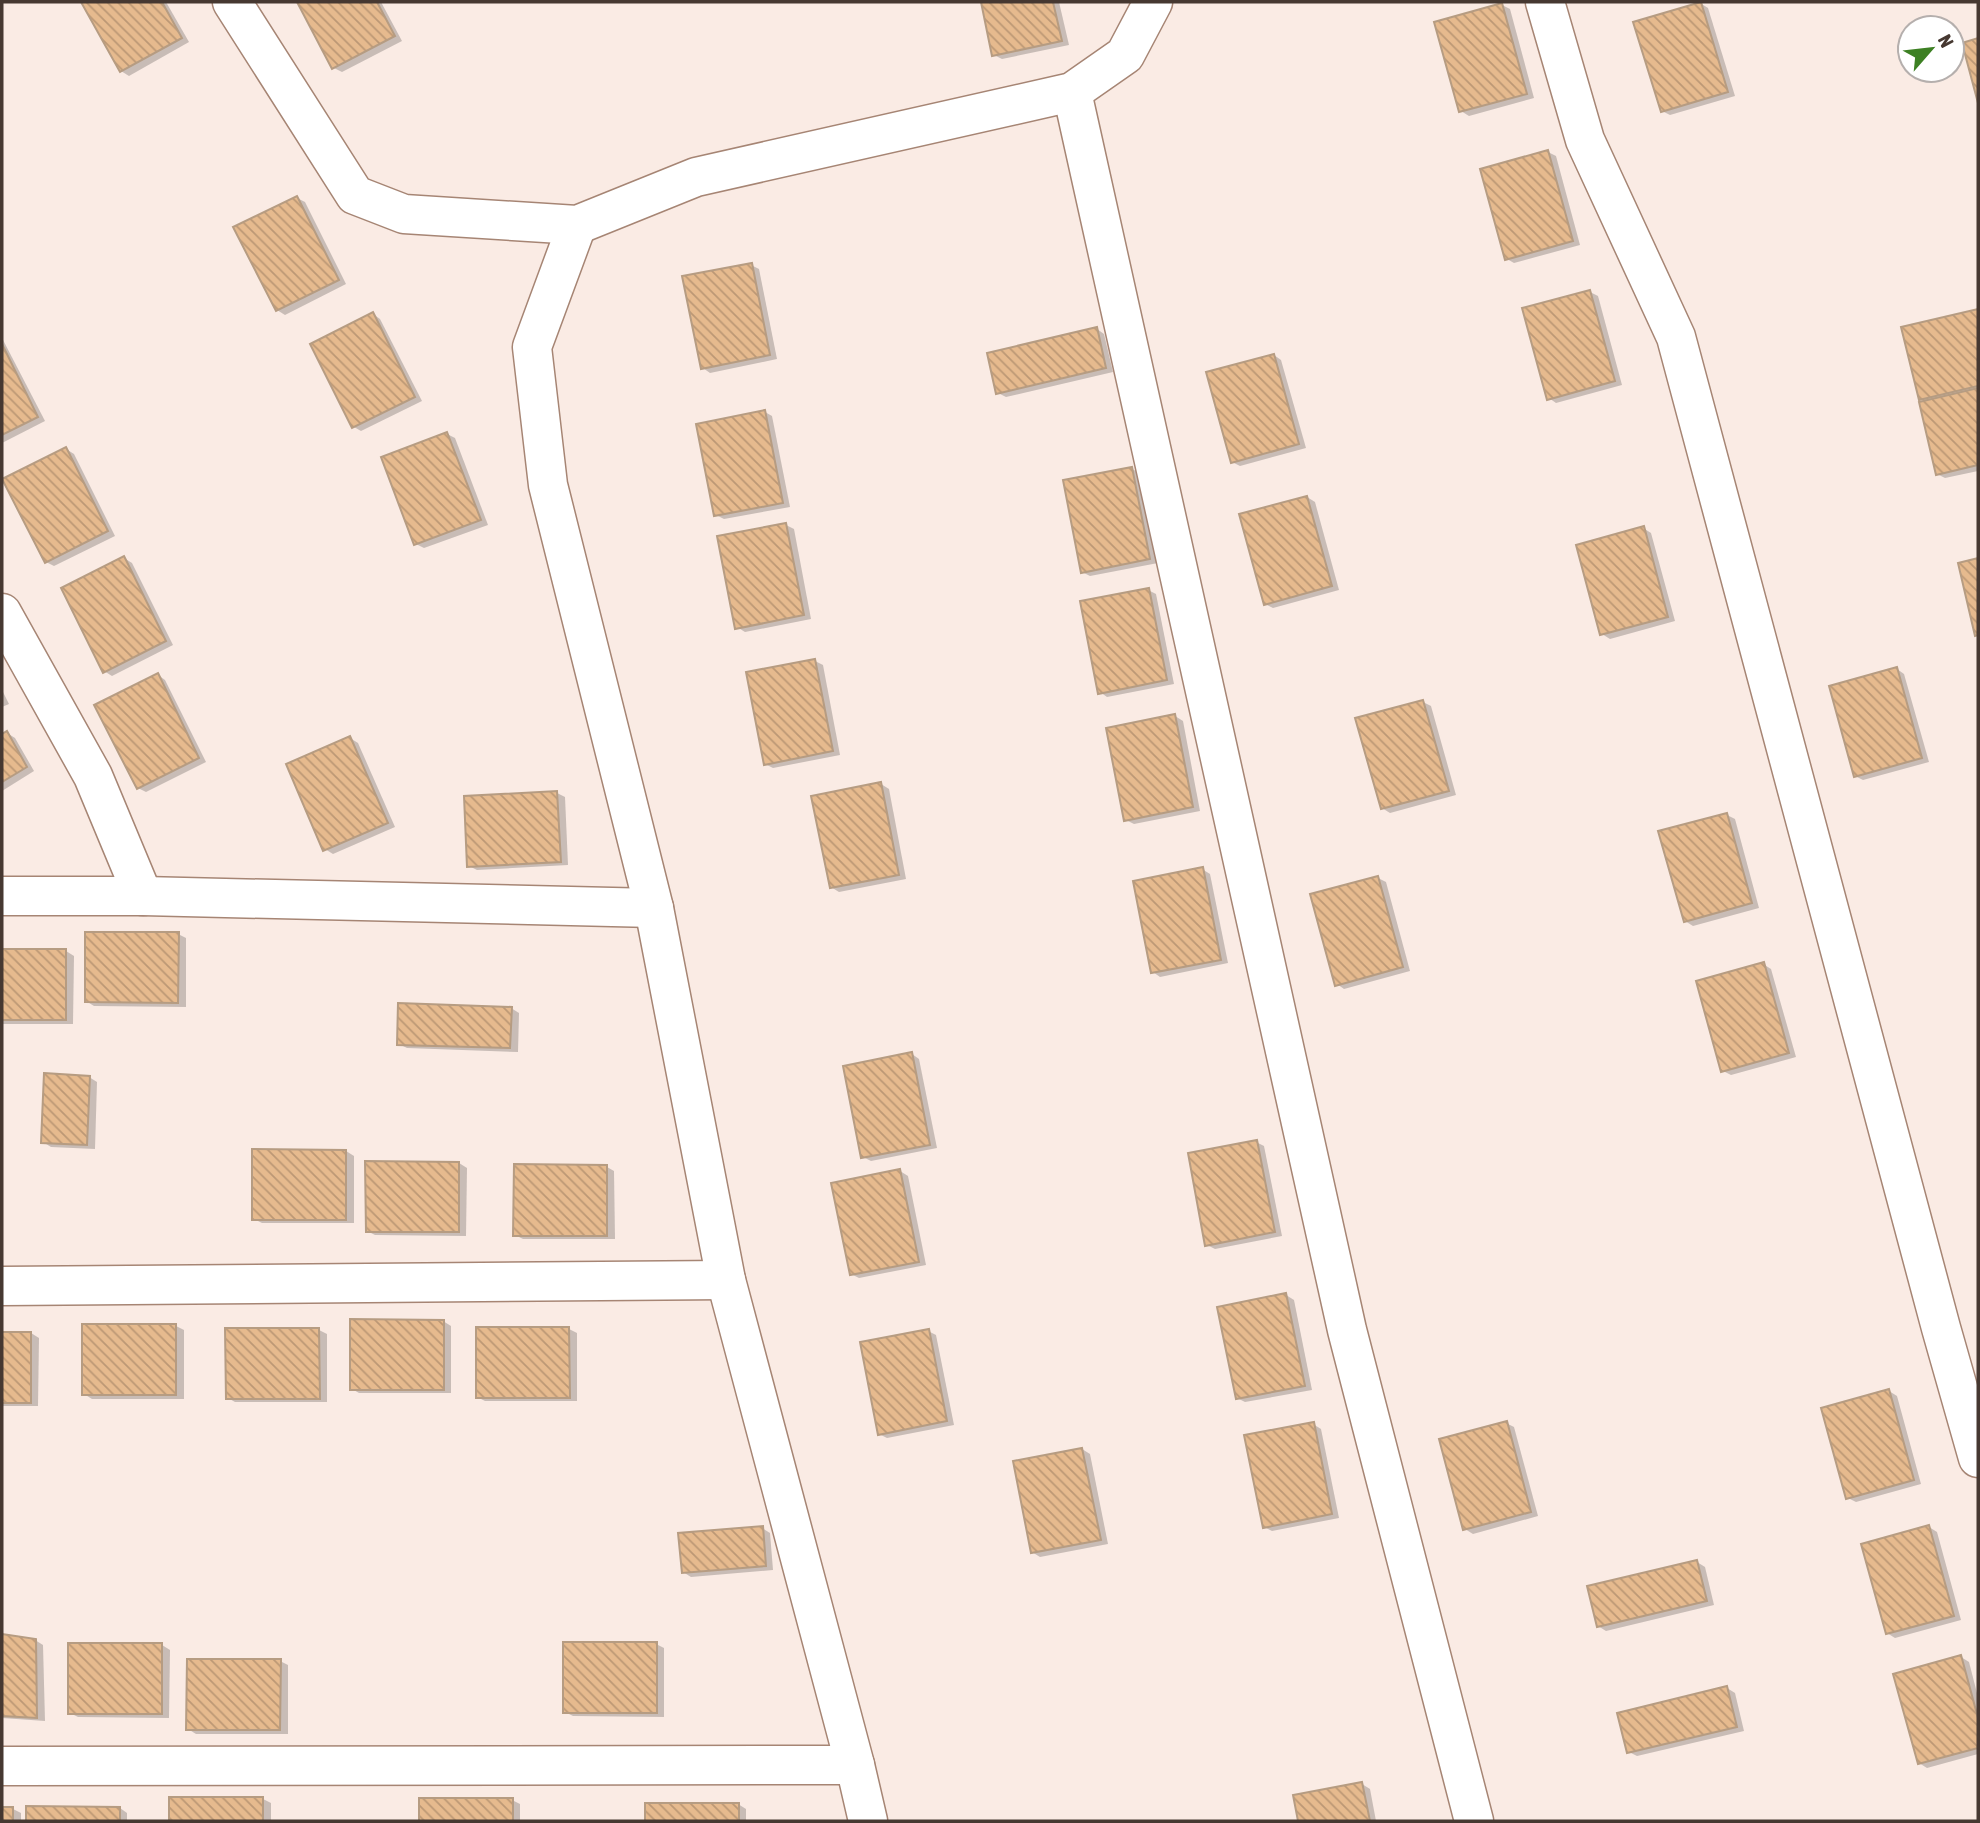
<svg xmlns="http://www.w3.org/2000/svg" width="1980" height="1823" font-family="'Asap Condensed',sans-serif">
<defs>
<pattern id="building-back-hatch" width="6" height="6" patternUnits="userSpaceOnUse" patternTransform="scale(1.75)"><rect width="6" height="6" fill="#e6ba8e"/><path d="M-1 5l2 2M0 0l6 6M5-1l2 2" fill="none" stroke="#bc9875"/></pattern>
</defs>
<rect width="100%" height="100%" fill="#faebe4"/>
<g fill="#0003">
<path d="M83,2H166L189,42L129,76L121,71Z"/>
<path d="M299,2H381L402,41L342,72L334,68Z"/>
<path d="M982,2H1059L1069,45L1002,59L994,55Z"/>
<path d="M1700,3L1708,8L1735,96L1670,115L1662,111Z"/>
<path d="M1502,5L1510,9L1534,98L1469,116L1461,111Z"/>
<path d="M1548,152L1556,156L1580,245L1514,263L1507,259Z"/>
<path d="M297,198L305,202L346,284L285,315L277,310Z"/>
<path d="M751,265L759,269L777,359L710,373L703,368Z"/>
<path d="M1590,292L1598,296L1622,385L1556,403L1549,398Z"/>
<path d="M1978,311V471L1945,478L1937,474L1926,402L1920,399L1903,329Z"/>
<path d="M373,314L380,319L422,401L361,431L354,427Z"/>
<path d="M1097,329L1104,334L1113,372L1006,397L998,393Z"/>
<path d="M2,338L45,421L2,443Z"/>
<path d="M1274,355L1281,360L1306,448L1240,466L1232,462Z"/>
<path d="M765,412L772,416L790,507L724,519L716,515Z"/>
<path d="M447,434L455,438L488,525L424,548L416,544Z"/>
<path d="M66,449L74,454L115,536L54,566L46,562Z"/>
<path d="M1132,469L1140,473L1158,563L1090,576L1082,572Z"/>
<path d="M1307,497L1315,502L1339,590L1273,608L1265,604Z"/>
<path d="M786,525L794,529L811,619L745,632L737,627Z"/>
<path d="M1643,528L1651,533L1675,621L1610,639L1602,634Z"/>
<path d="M124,558L132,563L173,645L112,676L104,671Z"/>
<path d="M1148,590L1156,594L1174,684L1107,697L1100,692Z"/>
<path d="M815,661L823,665L840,755L773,768L765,764Z"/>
<path d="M1897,669L1904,674L1929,762L1863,780L1855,776Z"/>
<path d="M158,675L165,680L206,762L146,792L138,788Z"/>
<path d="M2,690L9,704L2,707Z"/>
<path d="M1423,702L1431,706L1456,795L1390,813L1382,808Z"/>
<path d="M1175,716L1183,721L1200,811L1134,824L1126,820Z"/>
<path d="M7,733L15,738L34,771L2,791V736Z"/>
<path d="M350,738L358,743L395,827L333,854L325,849Z"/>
<path d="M881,784L889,789L906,879L839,892L831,887Z"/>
<path d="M557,793L565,797L568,865L477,870L469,866Z"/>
<path d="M1727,815L1735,819L1759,908L1693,926L1685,921Z"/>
<path d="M1202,869L1210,874L1228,963L1160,977L1153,972Z"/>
<path d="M1378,878L1386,882L1410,971L1344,989L1337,984Z"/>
<path d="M178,934L186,938V1007L94,1006L86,1001Z"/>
<path d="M2,951H66L74,956L73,1024H2Z"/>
<path d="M1763,964L1771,969L1796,1057L1731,1075L1723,1071Z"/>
<path d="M511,1008L519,1013L518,1052L407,1048L399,1044Z"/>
<path d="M912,1054L919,1059L937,1148L871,1161L863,1157Z"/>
<path d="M89,1077L97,1082L95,1149L51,1147L43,1142Z"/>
<path d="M1256,1142L1264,1146L1282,1236L1215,1249L1207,1245Z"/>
<path d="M346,1151L354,1156V1223H262L254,1219Z"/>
<path d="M367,1163H459L467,1168L466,1236L375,1235L367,1231Z"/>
<path d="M607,1167L614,1171L615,1239H523L515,1235Z"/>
<path d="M900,1171L908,1176L926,1265L859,1278L851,1274Z"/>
<path d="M1286,1295L1294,1300L1312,1390L1245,1402L1237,1398Z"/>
<path d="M443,1321L451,1326V1393H359L352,1389Z"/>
<path d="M176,1326L184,1330V1399H92L84,1394Z"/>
<path d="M569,1329L577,1333V1401H485L477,1397Z"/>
<path d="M319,1330L327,1334V1402H235L228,1398Z"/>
<path d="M928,1331L936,1335L954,1425L887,1438L879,1434Z"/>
<path d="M2,1333H31L39,1338L38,1406H2Z"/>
<path d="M1889,1391L1897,1396L1921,1484L1856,1502L1848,1498Z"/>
<path d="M1506,1423L1514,1427L1538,1516L1473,1534L1465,1529Z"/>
<path d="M1313,1424L1321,1429L1339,1518L1272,1531L1264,1527Z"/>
<path d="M1082,1449L1090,1454L1108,1544L1040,1557L1032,1552Z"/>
<path d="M1929,1527L1937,1532L1961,1620L1895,1638L1887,1633Z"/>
<path d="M762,1528L770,1533L773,1570L691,1577L683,1572Z"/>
<path d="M1697,1562L1705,1567L1714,1605L1606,1631L1598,1626Z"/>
<path d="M2,1636L35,1640L43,1645L45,1721L2,1718Z"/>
<path d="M656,1644L664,1648V1717L573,1716L565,1712Z"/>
<path d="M162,1645L170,1650L169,1718L78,1717L70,1713Z"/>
<path d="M1961,1657L1969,1662L1978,1697V1754L1927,1768L1919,1763Z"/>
<path d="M280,1661L288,1665V1734H196L188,1729Z"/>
<path d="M1727,1688L1735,1693L1744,1731L1637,1756L1629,1752Z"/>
<path d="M1362,1784L1370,1789L1376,1821H1300L1295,1797Z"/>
<path d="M171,1799H263L271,1803V1821H171Z"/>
<path d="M420,1800H512L520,1804V1821H420Z"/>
<path d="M646,1804H738L746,1809V1821H647Z"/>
<path d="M28,1808H120L127,1813V1821H28Z"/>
<path d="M2,1809H13L21,1813V1821H2Z"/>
</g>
<g fill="url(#building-back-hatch)" stroke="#b69c82" stroke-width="2">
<path d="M81,2H162L182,38L120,72Z"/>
<path d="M297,2H377L395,36L332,69Z"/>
<path d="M981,2H1053L1062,41L992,56Z"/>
<path d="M1701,2L1728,92L1661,112L1633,22Z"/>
<path d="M1502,3L1527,94L1459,112L1434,22Z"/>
<path d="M1978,38V103L1962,43Z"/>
<path d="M1548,150L1573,241L1505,260L1480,169Z"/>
<path d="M297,196L339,280L276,311L233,227Z"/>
<path d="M752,263L770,355L701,369L682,276Z"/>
<path d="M1590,290L1615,381L1547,400L1522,308Z"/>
<path d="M1978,309V386L1919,400L1901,327Z"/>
<path d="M373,312L415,397L352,428L310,344Z"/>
<path d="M1097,327L1106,368L996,394L987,353Z"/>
<path d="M2,344L38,417L2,435Z"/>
<path d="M1274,354L1299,444L1231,463L1206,372Z"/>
<path d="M1978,388V465L1936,475L1919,402Z"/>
<path d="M765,410L783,503L714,516L696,424Z"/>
<path d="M447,432L481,520L414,545L381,457Z"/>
<path d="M66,447L108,531L45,563L2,479Z"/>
<path d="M1132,467L1150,559L1081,573L1063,480Z"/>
<path d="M1307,496L1332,586L1264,605L1239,514Z"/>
<path d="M786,523L804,615L735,629L717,536Z"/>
<path d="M1644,526L1668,617L1600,635L1576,545Z"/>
<path d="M124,556L166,641L103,673L61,588Z"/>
<path d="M1978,558V635L1975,636L1958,563Z"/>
<path d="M1149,588L1167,680L1098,694L1080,601Z"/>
<path d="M815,659L833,751L764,765L746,672Z"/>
<path d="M1897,667L1922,758L1854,777L1829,686Z"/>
<path d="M158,673L199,758L137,789L94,705Z"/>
<path d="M1423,700L1449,791L1381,809L1355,718Z"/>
<path d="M1175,714L1193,807L1124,821L1106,728Z"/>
<path d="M7,731L27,767L2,782V734Z"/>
<path d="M350,736L388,823L323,851L286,764Z"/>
<path d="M881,782L899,875L830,888L811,796Z"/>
<path d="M557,791L561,862L467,867L464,796Z"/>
<path d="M1727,813L1752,903L1684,922L1658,831Z"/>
<path d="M1203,867L1221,960L1151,973L1133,881Z"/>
<path d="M1378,876L1403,967L1335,986L1310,894Z"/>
<path d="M85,932H179L178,1003L85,1002Z"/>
<rect x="2" y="949" width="64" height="71"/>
<path d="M1764,962L1789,1053L1721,1072L1696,981Z"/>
<path d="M398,1003L512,1007L510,1048L397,1045Z"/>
<path d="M912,1052L930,1145L861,1158L843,1066Z"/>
<path d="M44,1073L90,1076L87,1145L41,1143Z"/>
<path d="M1257,1140L1275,1232L1205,1246L1188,1153Z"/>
<path d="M252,1149L346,1150V1220H252Z"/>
<path d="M365,1161L459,1162V1232H366Z"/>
<path d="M514,1164L607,1165V1236H513Z"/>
<path d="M900,1169L919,1262L850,1275L831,1183Z"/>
<path d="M1286,1293L1305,1386L1236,1399L1217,1307Z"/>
<path d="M350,1319L444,1320V1390H350Z"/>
<rect x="82" y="1324" width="94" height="71"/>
<path d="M476,1327H569L570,1398H476Z"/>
<path d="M225,1328H319L320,1399H226Z"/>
<path d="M929,1329L947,1421L878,1435L860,1342Z"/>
<rect x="2" y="1332" width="29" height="71"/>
<path d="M1889,1389L1914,1480L1846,1499L1821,1408Z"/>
<path d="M1507,1421L1531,1512L1463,1530L1439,1439Z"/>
<path d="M1314,1422L1332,1514L1263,1528L1244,1435Z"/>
<path d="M1082,1448L1101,1540L1031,1553L1013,1461Z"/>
<path d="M1929,1525L1954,1616L1886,1634L1861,1544Z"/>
<path d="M763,1526L766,1566L682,1573L678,1533Z"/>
<path d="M1697,1560L1707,1601L1597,1627L1587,1586Z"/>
<path d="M2,1634L36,1639L37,1718L2,1716Z"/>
<rect x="563" y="1642" width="94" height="71"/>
<rect x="68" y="1643" width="94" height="71"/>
<path d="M1961,1655L1978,1718V1748L1918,1764L1893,1674Z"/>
<path d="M187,1659H281L280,1730H186Z"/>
<path d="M1727,1686L1737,1727L1627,1753L1617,1713Z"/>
<path d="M1362,1782L1370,1821H1298L1293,1795Z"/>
<rect x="169" y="1797" width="94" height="24"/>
<rect x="419" y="1798" width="94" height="23"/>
<rect x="645" y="1803" width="94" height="18"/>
<path d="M26,1806L120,1807V1821H26Z"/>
<rect x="2" y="1807" width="11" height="14"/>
</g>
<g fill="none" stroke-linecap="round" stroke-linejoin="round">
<defs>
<g id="street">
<path d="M232,2L355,195L404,214L577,225L696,177L1072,92L1125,55L1153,2"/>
<path d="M1545,2L1585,140L1676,337L1941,1328L1978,1458"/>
<path d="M1072,92L1347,1330L1474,1821"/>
<path d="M577,225L532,347L548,485L654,908L726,1280L855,1765L868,1821"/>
<path d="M2,613L93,776L143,896"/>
<path d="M2,896H143L654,908"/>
<path d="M2,1286L726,1280"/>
<path d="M2,1766L855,1765"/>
</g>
</defs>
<use href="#street" stroke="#a68574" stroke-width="41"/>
<use href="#street" stroke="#fff" stroke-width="38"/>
</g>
<rect width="1980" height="1823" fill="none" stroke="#463831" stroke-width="7"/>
<g transform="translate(1931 49) rotate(62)"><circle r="33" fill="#ffffff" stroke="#b5afad" stroke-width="2"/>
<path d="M0-5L12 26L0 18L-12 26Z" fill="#3d8023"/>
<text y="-10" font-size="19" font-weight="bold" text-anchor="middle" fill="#463831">N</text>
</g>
</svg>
